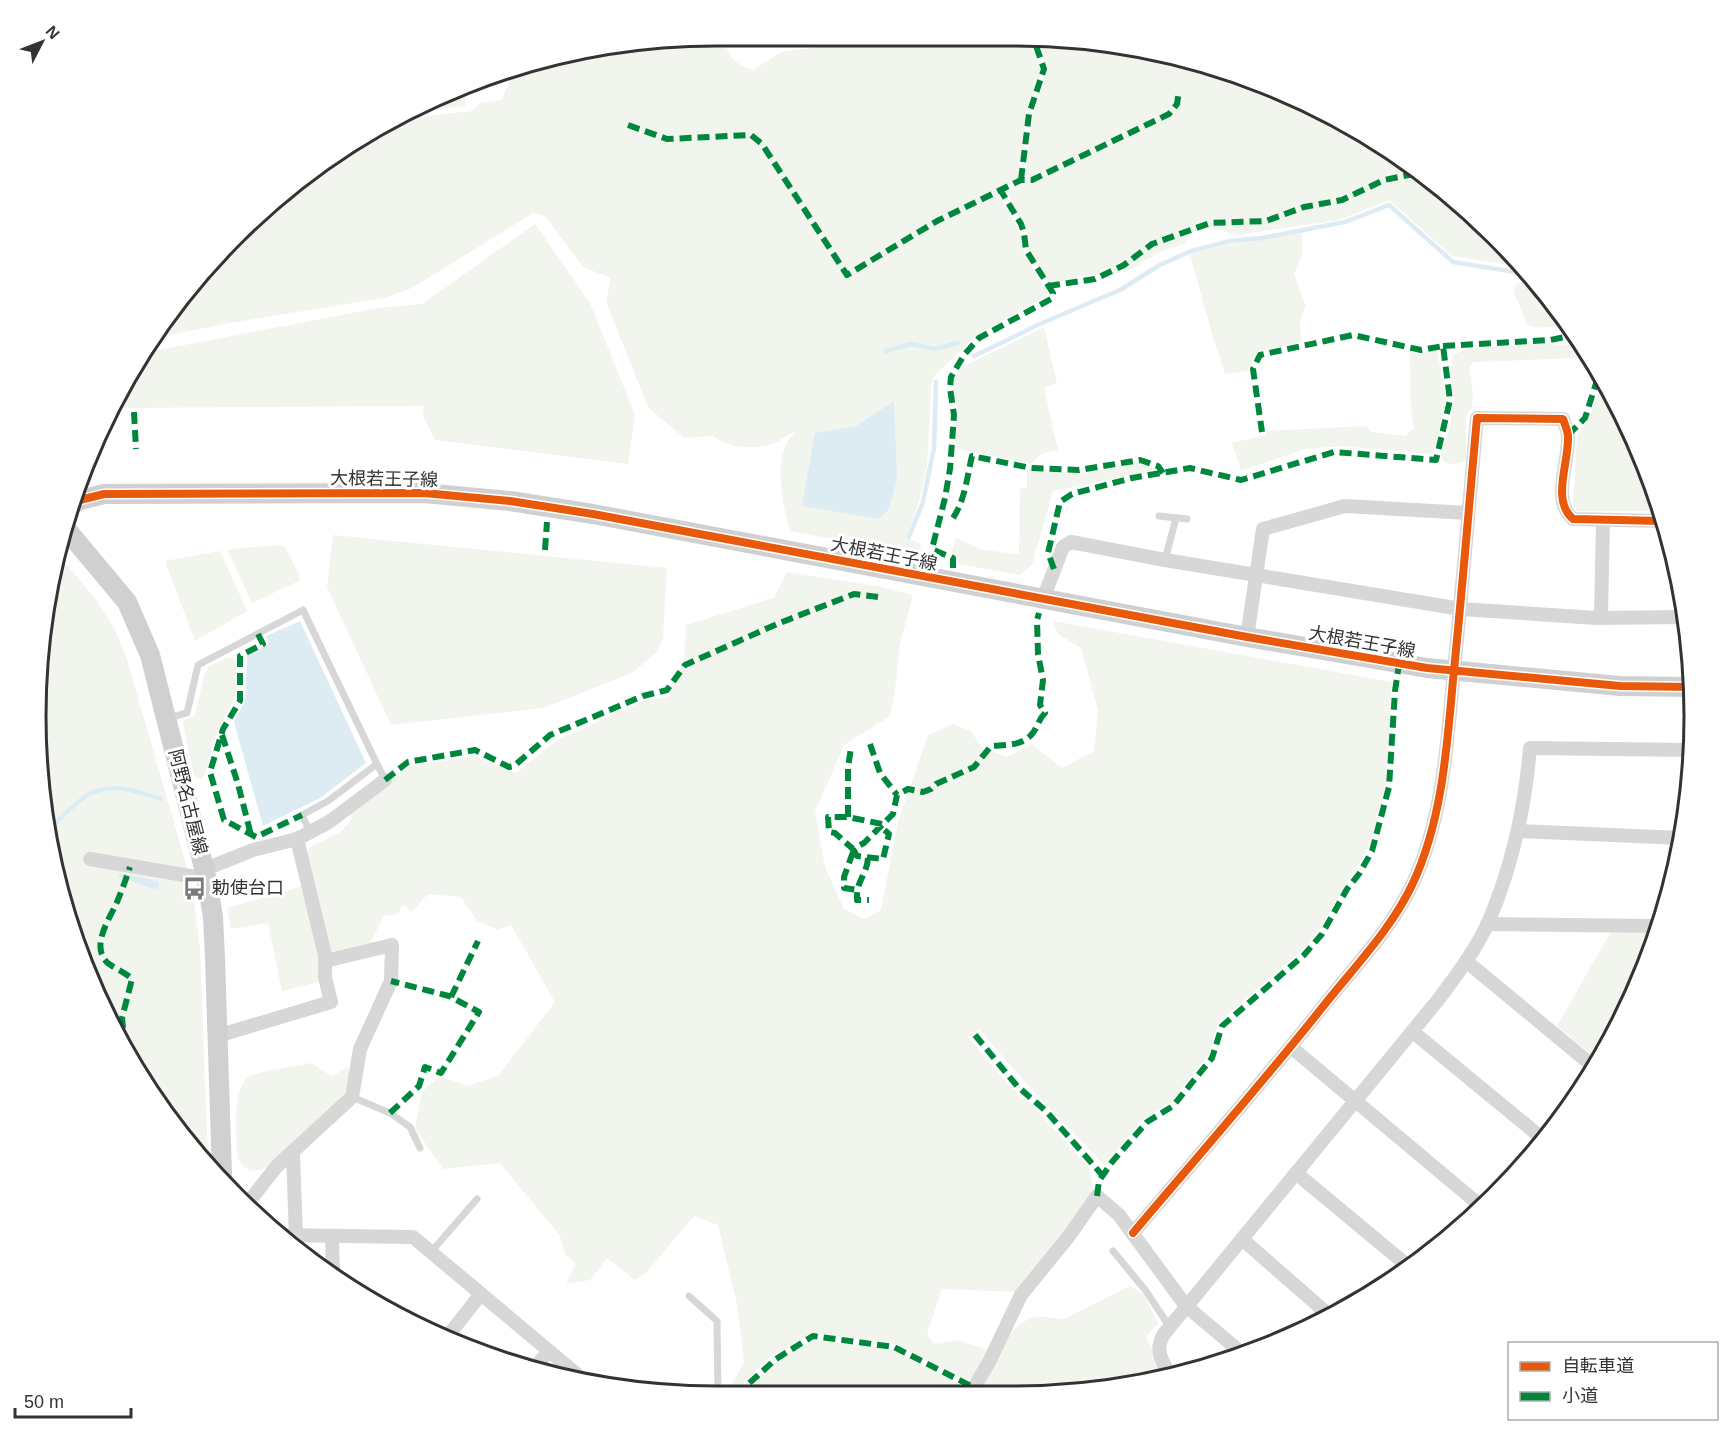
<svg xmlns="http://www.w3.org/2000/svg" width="1730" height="1432" font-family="Arial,'Noto Sans JP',sans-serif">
<rect width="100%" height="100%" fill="#fff"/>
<g fill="#f1f5ed" fill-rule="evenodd">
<path d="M716,36H723C728,57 733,63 753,70L781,52L825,46L841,37H1029L1041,69L1039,82L1026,114L1018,179L996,190L1021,233L1024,253L1043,286L1048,290L1047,296L977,335L934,376L931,385L927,467L919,501L907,537L920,544L922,556L790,531C783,507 774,465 788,441C790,437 794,433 797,430C789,434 780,441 772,444C753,450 727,448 713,436L684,438L648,407L606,302L611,278L583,267L545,216L533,213L412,288L384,298L230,323L150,339L235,235L376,127L392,120L472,111L480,103L502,100L513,70L540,59ZM894,401L803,506L815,433L856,426Z"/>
<path d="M1038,37H1059L1190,59L1275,88L1392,151L1495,235L1521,267L1452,256L1389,200L1339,220L1236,235L1219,230L1197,228L1184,244L1162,251L1126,272L1079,277L1049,284L1028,250L1027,232L1006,192L1025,182L1032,115L1044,84L1046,68Z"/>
<path d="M464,91L466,106L412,112Z"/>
<path d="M535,224L590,303L635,415L628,464L435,440L423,416L424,406L116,408L143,353L378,308L422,304Z"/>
<path d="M1302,233V255L1294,274L1306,307C1299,320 1299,328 1302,342L1260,351L1255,357L1248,371L1225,374L1212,334L1190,254L1231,244Z"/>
<path d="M1528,280L1532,281L1572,330C1557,323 1541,331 1527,325L1514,292L1516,284Z"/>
<path d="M1044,327L1057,383L1044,388L1058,450L1043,453L1030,464L955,448L957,407L953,392L954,379L962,367Z"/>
<path d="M1549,343C1560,348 1571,341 1583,345L1593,364L1575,358L1474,362L1469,367L1473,393L1472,407L1466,418V459L1461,463L1448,464L1442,460L1441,454L1450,427L1454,398L1451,375L1453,355L1466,349Z"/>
<path d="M1410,351L1422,353L1437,351L1446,396L1440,430L1432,454L1341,446L1305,449L1241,471L1232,443L1266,435L1265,431L1366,426L1371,432L1405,436L1414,428L1411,413Z"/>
<path d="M1602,381L1642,455L1659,511H1577L1573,505L1577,436L1590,417Z"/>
<path d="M1139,463L1155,469L1147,472L1053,491L1032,565L1020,575L958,564L957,557L951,554L956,538L980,549L1019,555L1020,488H1027V469L1080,473Z"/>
<path d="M333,535L667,568L663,638L657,652L632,673L543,708L391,725L327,587Z"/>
<path d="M282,545L285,547L300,577L299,581L252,603L228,551L229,549Z"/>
<path d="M220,551L247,611L195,641L165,561Z"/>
<path d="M60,557L94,597L114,628L126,656L192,885L200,949L208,1159L151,1094L88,977L49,848L37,671Z"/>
<path d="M787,572L877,586L913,595L900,644L895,690L890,716L844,745L815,812L825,867L844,909L864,919L881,910L898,822L928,735L953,724L971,731L982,748L1007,757L1032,744L1062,768L1094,751L1098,710L1081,648L1058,634L1053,621L1392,682L1386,786L1378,821L1368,849L1315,936L1301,951L1219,1022L1207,1057L1170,1103L1139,1122L1105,1166L1023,1080L979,1029L968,1037L1011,1088L1031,1104L1090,1169L1093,1191L1020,1292L942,1289L927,1334L934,1344L958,1340L988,1350L972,1378L964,1379L895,1344L813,1333L770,1357L734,1392L731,1386L744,1362L737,1304L718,1225L694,1216L646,1273L635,1280L607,1258L590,1280L566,1284L576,1264L565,1254L560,1236L500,1163L443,1169L415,1128L422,1092L440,1076L468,1086L499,1075L555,1002L511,925L498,930L477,921L461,897L428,894L411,913L406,906L402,905L398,914L384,916L369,945L330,952L306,855L310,847L340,832L350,822L352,810L387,781L410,766L474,756L516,773L557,740L645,700L669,697L684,658L686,625L774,598Z"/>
<path d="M227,658H232L236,662V696L217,732L205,775L201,779L194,775L183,724L184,720L195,715L204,676L209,666Z"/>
<path d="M303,886L320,956L322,981L282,991L268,923L231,929L227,908Z"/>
<path d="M1610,933H1655L1642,976L1598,1060L1557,1026Z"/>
<path d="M311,1063C319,1067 324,1073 333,1076L347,1067L351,1072L348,1095L276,1162C261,1172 246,1177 237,1157C237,1138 231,1087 250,1076C258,1071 299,1066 311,1063Z"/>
<path d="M1130,1286L1143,1294L1158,1323L1146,1337L1165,1377L1147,1383L1014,1396H974C988,1370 1002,1328 1032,1318C1043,1314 1053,1320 1064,1319Z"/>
<path d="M815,1340L894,1350L967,1388L964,1396L741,1395L769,1367L788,1354Z"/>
</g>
<g fill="#ddebf3">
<path d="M894,401L897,478L889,509L879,519L802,506L815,433L856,426Z"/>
<path d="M300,621L366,763L320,798L263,826L234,722L245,701L247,656L268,644L266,636Z"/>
<path d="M118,873L158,881L159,886L157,889C142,888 133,879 119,877Z"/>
</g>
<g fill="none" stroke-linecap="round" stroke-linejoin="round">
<g stroke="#ddebf3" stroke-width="4.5">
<path d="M886,351L911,344L935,349L958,343"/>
<path d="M974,356L1042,323L1120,290L1160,265L1191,251L1230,241L1262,238L1345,222L1389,205L1453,262L1527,274"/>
<path d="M909,537L923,502L934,448L936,382"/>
<path d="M48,830C58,821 81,797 91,793C116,783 138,791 161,799"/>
</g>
<g stroke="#d7d7d7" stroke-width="7">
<path d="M1159,516L1187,519"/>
<path d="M1165,560L1176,518"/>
<path d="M168,718L187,713L198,665L303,610L377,764"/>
<path d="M310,832L302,815L328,801L377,764L385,780"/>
<path d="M352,1097L390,1113L410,1127L420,1148"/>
<path d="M1113,1251L1146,1291L1169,1326"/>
<path d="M431,1252L477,1199"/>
<path d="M689,1296L717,1321L718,1395"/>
</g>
<g stroke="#d7d7d7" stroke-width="14">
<path d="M1043,599L1063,547L1071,542L1165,560L1461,609L1597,618L1684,617"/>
<path d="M1601,618L1603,520"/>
<path d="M1247,637L1263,529L1345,506L1468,513"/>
<path d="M1518,831L1682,838"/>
<path d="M297,839L329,822L385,780"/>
<path d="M90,859L190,876H206"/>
<path d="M204,867L213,866L253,850L297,839L325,955V977L331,1002L217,1036"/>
<path d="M1487,924L1657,926"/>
<path d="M1466,961L1594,1067"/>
<path d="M1413,1032L1543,1139"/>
<path d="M1291,1047L1482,1207"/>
<path d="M291,1153L293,1155L296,1236"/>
<path d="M1296,1173L1409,1267"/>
<path d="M247,1204L277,1166L352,1097L360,1049L391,981L392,945L325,961"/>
<path d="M1133,1233C1199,1155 1266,1079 1329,999C1359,962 1393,926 1413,883C1442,821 1447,747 1453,680C1462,593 1469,505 1477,418L1563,419C1565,425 1568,431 1568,437C1569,463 1551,500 1573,519L1662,521"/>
<path d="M279,1235L413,1237L579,1376"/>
<path d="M332,1236L333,1274"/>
<path d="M1242,1239L1329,1315"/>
<path d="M447,1337L481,1294"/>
<path d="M535,1367L549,1351"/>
<path d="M1170,1376C1162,1360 1154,1350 1164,1334L1438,1000C1456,976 1475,951 1488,923C1512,867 1525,808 1530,748L1691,750"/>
<path d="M969,1396L989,1362L1021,1295L1069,1236L1097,1196L1119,1215L1186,1306L1243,1354"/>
</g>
<g stroke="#d0d0d0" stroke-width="20">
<path d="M70,506L80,500L104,494L424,493L510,501L593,514L1247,637L1427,668L1620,686L1691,687"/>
<path d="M66,529L127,602L150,655L206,876L213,917L215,958L222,1175"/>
</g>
<g stroke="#00873e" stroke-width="6" stroke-dasharray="12 6" stroke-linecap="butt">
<path d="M628,125L667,139L751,135L762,144L847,275L937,221L1021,180H1032L1169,114L1177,104L1179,91"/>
<path d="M1021,180L1029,114L1044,69L1033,37"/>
<path d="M1048,286L1095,279L1124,265L1152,244L1210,223L1266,221L1304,207L1342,200L1384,180L1419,173"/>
<path d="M1443,346L1550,340L1565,337L1579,338"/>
<path d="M134,412L136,449"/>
<path d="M1568,435L1585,418L1599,374"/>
<path d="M953,518C965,500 967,477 972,456L1031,468L1079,470L1140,460L1158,466L1163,473"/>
<path d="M545,550L547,522"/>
<path d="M953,568V558L934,550L933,545L945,498L950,469L954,415L950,388L951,377L964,355L979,338L1051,299L1053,293L1026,250L1024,233L1021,224L1001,191"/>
<path d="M1054,569L1048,553L1060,502L1072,494L1132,478L1190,468L1241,480L1334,452L1436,460L1450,400L1443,346L1421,350L1353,335L1260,355L1253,369L1262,432"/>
<path d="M258,634L263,644L240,656V701L223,729L210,772L224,820L256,837L302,815"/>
<path d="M222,735L238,784L251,835"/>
<path d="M870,744L880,773L897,795"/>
<path d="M385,780L408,762L475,750L509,767L514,766L550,735L643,696L667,690L685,665L777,624L854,594L878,597"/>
<path d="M848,817V767L851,748"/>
<path d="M882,824L848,817H828L829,832L835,833L853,849L864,843L893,814L897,795L908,789L923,792L931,789L936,784L974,767L991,746C1005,745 1022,746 1032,734C1038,727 1038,720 1045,713L1040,705L1043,680L1038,654L1037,620L1039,613"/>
<path d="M853,849L857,856L883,859L889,834L880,826"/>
<path d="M853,852L844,877V888L857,890"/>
<path d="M868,858C867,875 856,880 857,900H869"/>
<path d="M451,997L478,941"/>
<path d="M975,1035L1017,1086L1046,1111L1103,1176"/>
<path d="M125,1046L122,1018L132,979C124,971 110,967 105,960C92,943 110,918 117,902C122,890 126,879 130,867"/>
<path d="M390,1113L419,1086L425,1067L441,1073L479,1012L449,996L391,981"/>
<path d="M1097,1196L1099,1181L1112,1162L1147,1122L1173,1106L1212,1058L1222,1026L1304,955L1322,934L1347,889L1359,874L1372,851L1389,787L1395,691L1399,664"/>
<path d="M736,1395L776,1359L813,1336L894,1347L973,1387"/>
</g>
<defs>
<g id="cycleway">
<path d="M70,506L80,500L104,494L424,493L510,501L593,514L1247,637L1427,668L1620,686L1691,687"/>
<path d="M1133,1233C1199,1155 1266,1079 1329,999C1359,962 1393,926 1413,883C1442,821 1447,747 1453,680C1462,593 1469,505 1477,418L1563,419C1565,425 1568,431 1568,437C1569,463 1551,500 1573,519L1662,521"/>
</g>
</defs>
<use href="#cycleway" stroke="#fff" stroke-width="11"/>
<use href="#cycleway" stroke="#e8590c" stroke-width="8"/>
</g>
<defs>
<symbol id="bus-bare" viewBox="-9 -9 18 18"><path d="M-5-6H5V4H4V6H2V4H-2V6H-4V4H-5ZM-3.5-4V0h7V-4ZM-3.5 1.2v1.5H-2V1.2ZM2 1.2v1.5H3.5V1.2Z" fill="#7a7a7a" stroke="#fff" stroke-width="2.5" paint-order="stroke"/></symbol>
</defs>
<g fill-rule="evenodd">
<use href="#bus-bare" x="178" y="872" width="33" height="33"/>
</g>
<g text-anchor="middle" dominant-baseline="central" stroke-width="6" stroke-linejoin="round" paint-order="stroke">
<g font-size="18" fill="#333" stroke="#fff">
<text transform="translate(384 479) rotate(1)">大根若王子線</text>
<text transform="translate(884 554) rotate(11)">大根若王子線</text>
<text transform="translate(1362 642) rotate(10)">大根若王子線</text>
<text transform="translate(188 802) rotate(76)">阿野名古屋線</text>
</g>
<g font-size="18" fill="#333" stroke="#fff" text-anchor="start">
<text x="212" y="888">勅使台口</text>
</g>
</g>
<path d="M0 0H1730V1432H0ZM716 46H1014A670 670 0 0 1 1684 716V716A670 670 0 0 1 1014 1386H716A670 670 0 0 1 46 716V716A670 670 0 0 1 716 46Z" fill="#fff" fill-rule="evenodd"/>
<path fill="none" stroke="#333" stroke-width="3" d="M716 46H1014A670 670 0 0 1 1684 716V716A670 670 0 0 1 1014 1386H716A670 670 0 0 1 46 716V716A670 670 0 0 1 716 46Z"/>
<rect x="1508" y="1342" width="210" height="78" fill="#ffffff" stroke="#adadad" stroke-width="1.5"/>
<rect x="1520" y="1362" width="30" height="9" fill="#e8590c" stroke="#adadad" stroke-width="1.5"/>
<text x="1562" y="1372" font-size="18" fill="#333333">自転車道</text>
<rect x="1520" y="1392" width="30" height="9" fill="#00873e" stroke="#adadad" stroke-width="1.5"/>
<text x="1562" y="1402" font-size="18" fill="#333333">小道</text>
<g transform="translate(42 42) rotate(48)" stroke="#ffffff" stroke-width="4.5" paint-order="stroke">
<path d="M0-4.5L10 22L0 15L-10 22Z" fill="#333333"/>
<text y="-9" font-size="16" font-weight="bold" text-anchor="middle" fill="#333333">N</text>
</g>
<path d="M15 1408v9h116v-9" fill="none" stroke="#333333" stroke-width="3"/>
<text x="24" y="1408" font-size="18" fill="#333333" stroke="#ffffff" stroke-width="4.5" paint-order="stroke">50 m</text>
</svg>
